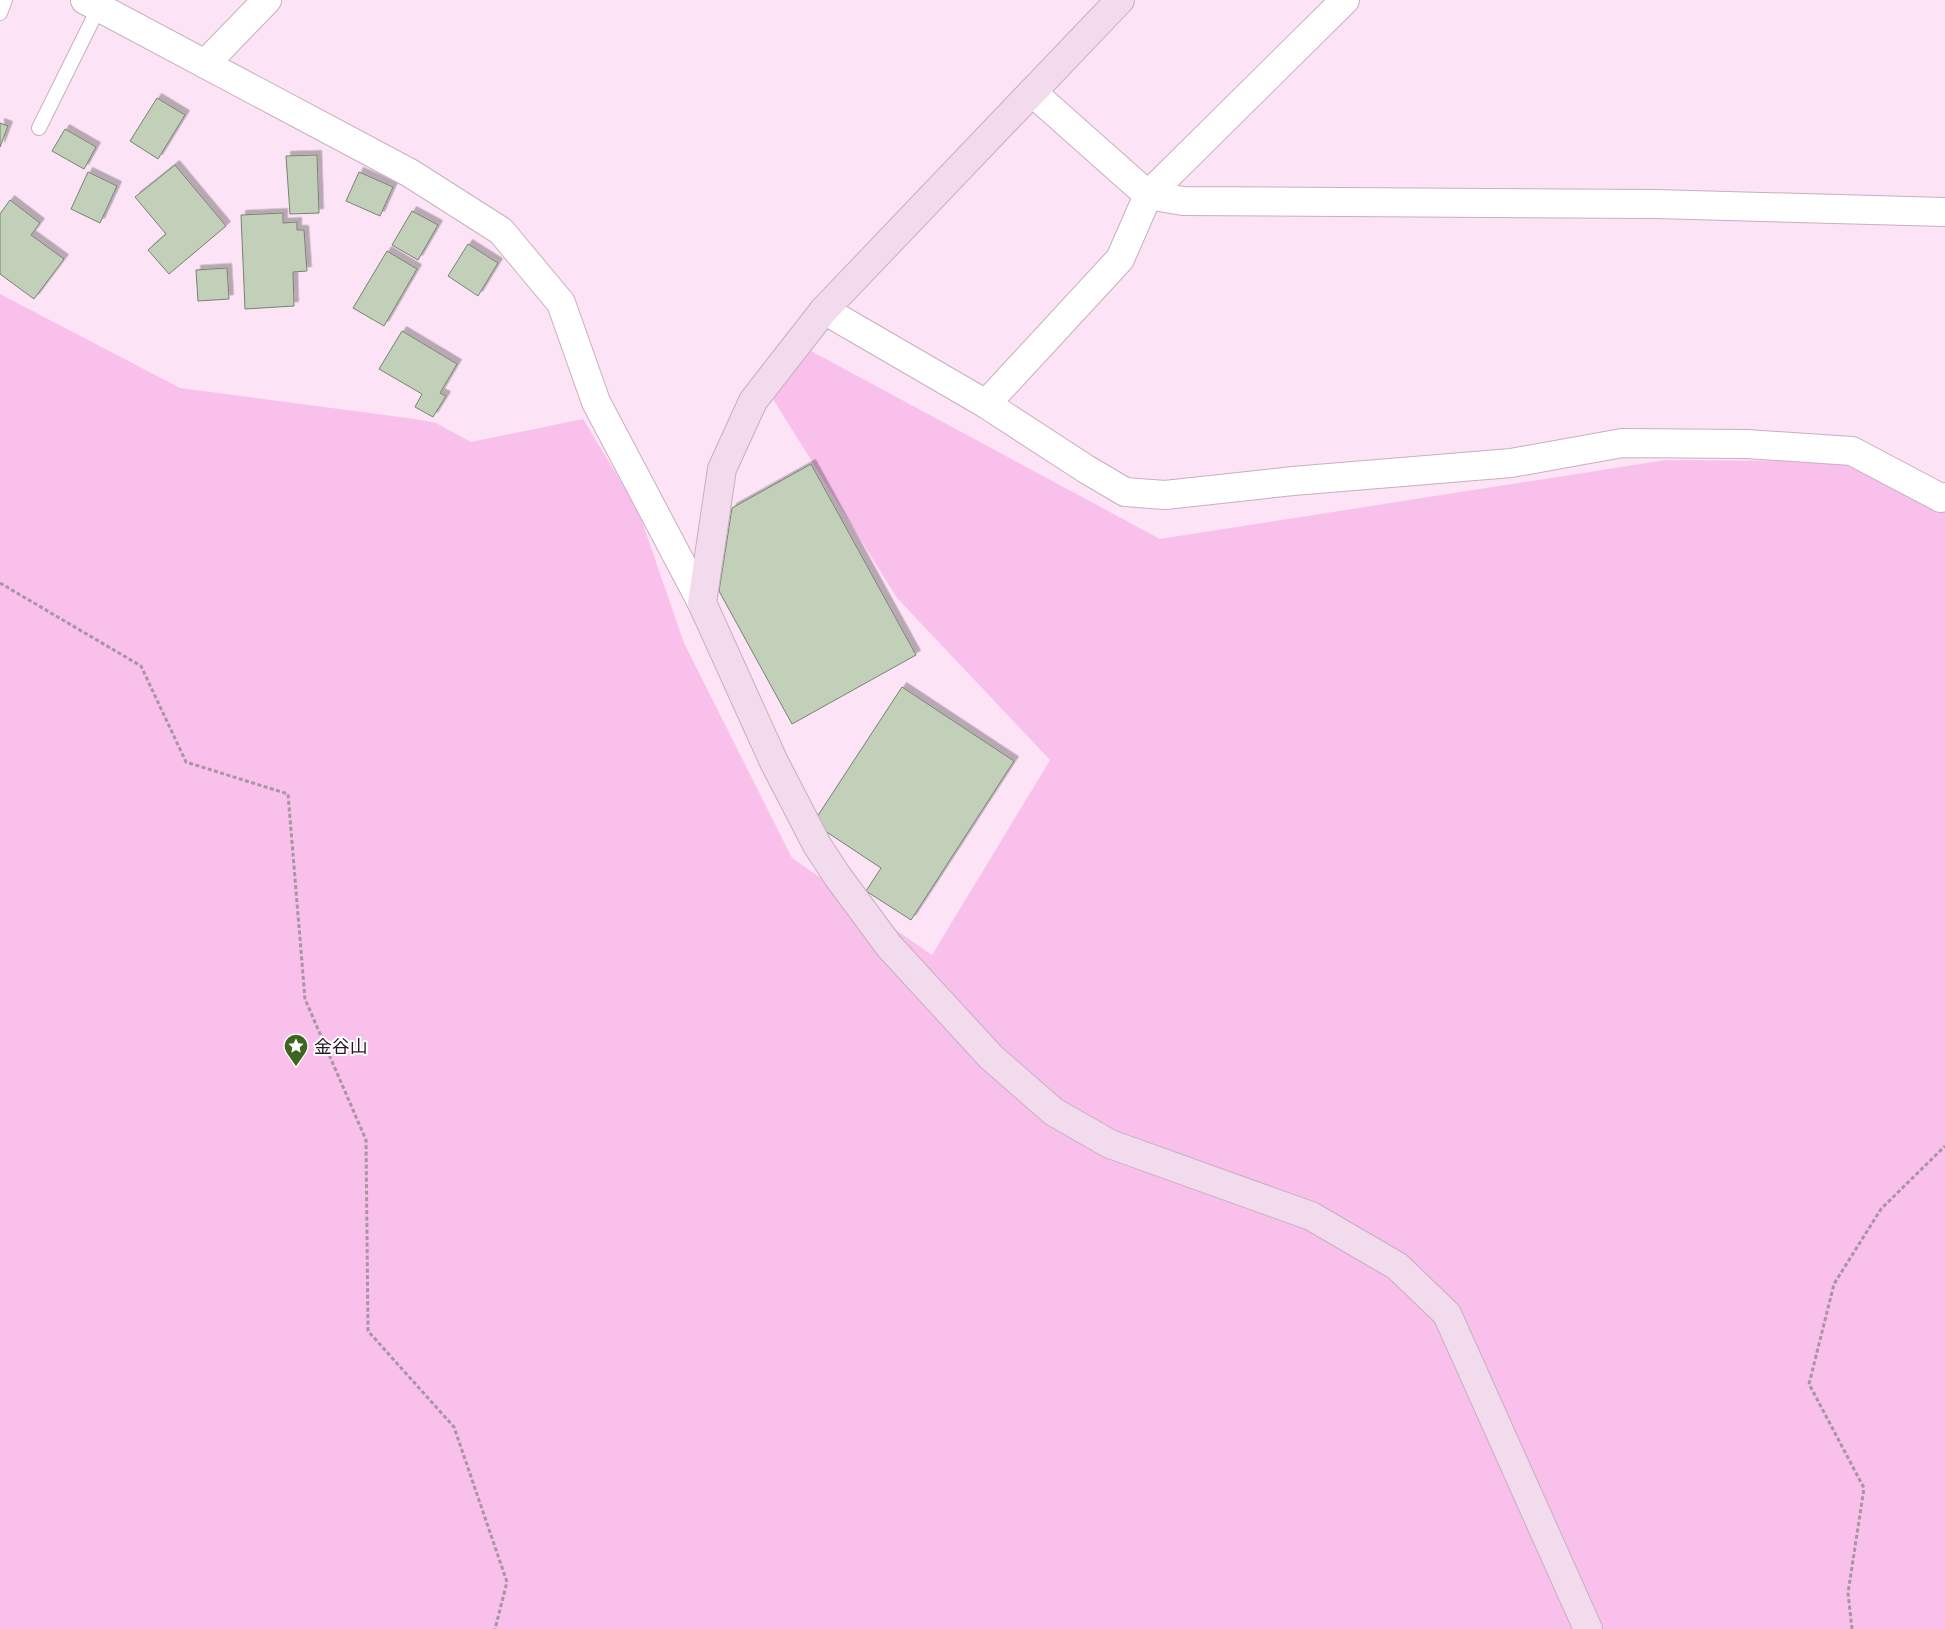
<svg xmlns="http://www.w3.org/2000/svg" width="1945" height="1629" font-family="'Roboto Condensed','Noto Sans JP',sans-serif">
<defs>
<filter id="shadow"><feDropShadow dx="4.5" dy="-4.5" stdDeviation="0" flood-color="#0004"/></filter>
</defs>
<rect width="100%" height="100%" fill="#fce4f6"/>
<path fill="#f8c0eb" d="M0,294L180,388L415,419L436,423L471,442L583,419L638,510L684,643L792,858L932,955L1050,760L897,598L773,399L811,351L1160,539L1666,460L1843,461L1945,508V1629H0Z"/>
<g fill="#c2d0b9" stroke="#75836e" filter="url(#shadow)">
<path d="M157,98L185,115L158,159L130,141Z"/>
<path d="M0,123L8,126L0,147Z"/>
<path d="M65,129L96,147L84,169L52,151Z"/>
<path d="M317,155L319,213L290,214L286,156Z"/>
<path d="M175,165L226,226L169,274L148,250L166,234L135,197Z"/>
<path d="M88,172L117,186L100,223L71,209Z"/>
<path d="M359,172L393,187L380,216L346,201Z"/>
<path d="M10,200L40,223L31,235L64,259L34,299L0,274V214Z"/>
<path d="M412,211L438,225L418,260L392,245Z"/>
<path d="M283,213V223L297,222V230H304L307,271L293,272L294,306L245,309L241,215Z"/>
<path d="M468,244L498,263L478,296L448,276Z"/>
<path d="M387,251L417,269L384,326L353,308Z"/>
<path d="M227,268L229,299L198,301L196,270Z"/>
<path d="M402,331L457,364L440,393L446,396L433,417L415,407L422,394L379,369Z"/>
<path d="M811,464L916,655L792,724L719,591L732,508Z"/>
<path d="M902,687L1014,761L911,920L866,891L881,868L813,823Z"/>
</g>
<g fill="none" stroke-linecap="round" stroke-linejoin="round">
<defs>
<g id="lane">
<path d="M0,13L5,0"/>
<path d="M39,128L99,7"/>
</g>
<g id="street">
<path d="M85,0L410,173L501,231L561,303L596,402L702,603"/>
<path d="M205,64L267,0"/>
<path d="M1032,92L1148,195L1183,201L1656,204L1945,212"/>
<path d="M824,310L986,404L1086,469L1125,492L1165,495L1293,481L1511,463L1622,443L1747,444L1852,451L1941,498L1945,497"/>
<path d="M986,404L1120,259L1148,195L1345,0"/>
</g>
<path id="secondary" d="M1120,0L824,310L753,401L722,469L702,603L774,762L817,845L838,877L889,946L991,1057L1054,1112L1110,1144L1311,1216L1397,1266L1447,1314L1588,1629"/>
</defs>
<use href="#lane" stroke="#c7afc1" stroke-width="16"/>
<use href="#street" stroke="#c7afc1" stroke-width="30"/>
<use href="#secondary" stroke="#c7afc1" stroke-width="30"/>
<g stroke="#a795a3" stroke-width="3" stroke-dasharray="4 2.5" stroke-linecap="butt">
<path d="M0,583L141,666L186,762L288,794L305,999L366,1140L368,1331L454,1427L507,1582L495,1629"/>
<path d="M1852,1629L1848,1593L1864,1488L1809,1384L1834,1284L1881,1209L1945,1146"/>
</g>
<use href="#lane" stroke="#fff" stroke-width="14"/>
<use href="#street" stroke="#fff" stroke-width="28"/>
<use href="#secondary" stroke="#f3dbee" stroke-width="28"/>
</g>
<defs>
<symbol id="sight-pin" viewBox="-11 -11 22 30"><path d="M0 17L-7.5 6A9.5 9.5 0 1 1 7.5 6Z" fill="#3e651f" stroke="#fff"/><path d="M0-6L1.8-2.2L6-1.7L2.9 1.2L3.7 5.4L0 3.3L-3.7 5.4L-2.9 1.2L-6-1.7L-1.8-2.2Z" fill="#fff"/></symbol>
</defs>
<g fill-rule="evenodd">
<use href="#sight-pin" x="282" y="1032" width="28" height="38"/>
</g>
<g text-anchor="middle" dominant-baseline="central" stroke-width="4" stroke-linejoin="round" paint-order="stroke">
<g font-size="18" fill="#231a21" stroke="#fff" text-anchor="start">
<text x="314" y="1046">金谷山</text>
</g>
</g>
</svg>
